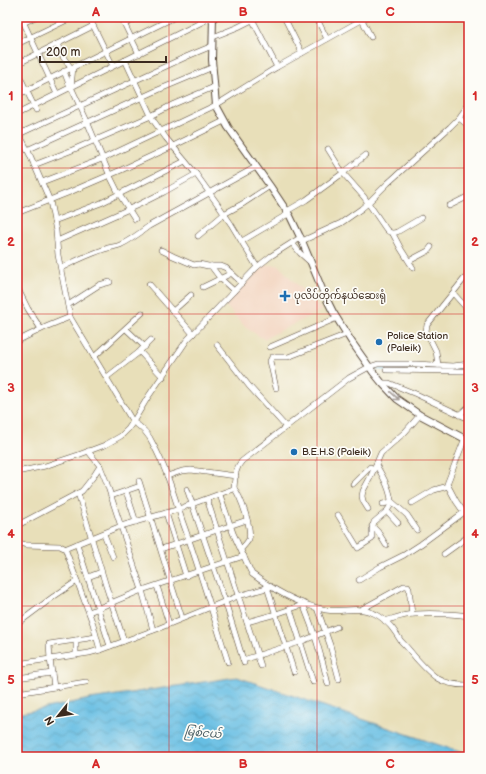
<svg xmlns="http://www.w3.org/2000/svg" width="486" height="774" font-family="'Balsamiq Sans','Noto Sans Myanmar',sans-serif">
<defs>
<pattern id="water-waves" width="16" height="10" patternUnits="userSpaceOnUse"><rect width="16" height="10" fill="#66bee3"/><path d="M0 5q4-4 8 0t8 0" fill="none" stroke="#559bb7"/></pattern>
</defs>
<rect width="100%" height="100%" fill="#fdfcf7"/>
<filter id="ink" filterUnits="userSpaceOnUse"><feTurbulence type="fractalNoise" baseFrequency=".025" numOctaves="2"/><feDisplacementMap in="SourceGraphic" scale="8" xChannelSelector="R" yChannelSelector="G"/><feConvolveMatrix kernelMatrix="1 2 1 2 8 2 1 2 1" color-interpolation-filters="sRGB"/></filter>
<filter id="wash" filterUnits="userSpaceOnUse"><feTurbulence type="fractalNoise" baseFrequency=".012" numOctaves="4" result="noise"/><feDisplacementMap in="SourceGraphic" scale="16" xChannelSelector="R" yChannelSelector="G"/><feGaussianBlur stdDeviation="0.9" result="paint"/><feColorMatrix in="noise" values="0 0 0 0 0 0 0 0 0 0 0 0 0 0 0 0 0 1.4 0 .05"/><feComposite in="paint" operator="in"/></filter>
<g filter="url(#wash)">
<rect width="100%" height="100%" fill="#e8dfb9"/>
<path fill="#f3d4bf" d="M265,265H278L322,310L264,339L246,328L223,303Z"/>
<path fill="url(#water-waves)" stroke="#507480" d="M237,677L469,755V757H17V714L90,699Z"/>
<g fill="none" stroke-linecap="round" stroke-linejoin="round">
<g stroke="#66bee3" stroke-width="4.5">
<path d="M377,368L389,369"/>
<path d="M451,368L469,367"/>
</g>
</g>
</g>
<g filter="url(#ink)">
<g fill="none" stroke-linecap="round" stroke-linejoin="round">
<defs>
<g id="minor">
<path d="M21,17L57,94"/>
<path d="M89,17L113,66"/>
<path d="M121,17L139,54"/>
<path d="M251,17L277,67"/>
<path d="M284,17L302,53"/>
<path d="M316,17L327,39"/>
<path d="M362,20L371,37"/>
<path d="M23,23L35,17"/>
<path d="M125,24L139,17"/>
<path d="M213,37L238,27L258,17"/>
<path d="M17,44L73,17"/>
<path d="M57,44L63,57L71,68"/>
<path d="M125,60L153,120L166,138L196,174L216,202L231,224L257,267"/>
<path d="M17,64L93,26"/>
<path d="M73,67L71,87L86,119L110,176L119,194L135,219"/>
<path d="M17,71L36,110"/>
<path d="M64,71L70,87"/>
<path d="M17,95L175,17"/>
<path d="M17,114L212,17"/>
<path d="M459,118L469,126"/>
<path d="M17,130L29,153L50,201L56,231L58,255L70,317L133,422C142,427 149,435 153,444C166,468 174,495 182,520C199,567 213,615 228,662"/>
<path d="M19,134L188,56L212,46"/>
<path d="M328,149L343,173L366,155"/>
<path d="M27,150L158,90L213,67"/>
<path d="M34,165L70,151L151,116L174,104L214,87"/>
<path d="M42,182L102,159L216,105L277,67L367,17"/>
<path d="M449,206L469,196"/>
<path d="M287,211L306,200L343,173L364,197L386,229C389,233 392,234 397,232L421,218"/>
<path d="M17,213C88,186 157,155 224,121"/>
<path d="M54,221L101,203L185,161"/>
<path d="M393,234L401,249L413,268"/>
<path d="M198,236L224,214L244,203L270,186"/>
<path d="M57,241L138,205L164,192L196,174"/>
<path d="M242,241L288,214"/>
<path d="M302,241L341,223L361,209L368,203L388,183L450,127L459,118L469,104"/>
<path d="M292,243L300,253L310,262"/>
<path d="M161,250L173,256L194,265L199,264L208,266H221L226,268L242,283"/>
<path d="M409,261L428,251L431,247"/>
<path d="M211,266L220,278L234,291"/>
<path d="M61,268C75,261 90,254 105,249C110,247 115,247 120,245C131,240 140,233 149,226L256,167"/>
<path d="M149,284L193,334"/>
<path d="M17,287L28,309L41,329"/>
<path d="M203,287L232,273"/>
<path d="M453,293L469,311"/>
<path d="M68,305L99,285L110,282"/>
<path d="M173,311L191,295"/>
<path d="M126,329L145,347"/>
<path d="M17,341L48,326L70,317"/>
<path d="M217,345L249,386L286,427"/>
<path d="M270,347L337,318"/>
<path d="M140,352L163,377"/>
<path d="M94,357L142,313"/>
<path d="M438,365L436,351L426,331L427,325L464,279"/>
<path d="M386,370L458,371H469"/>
<path d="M107,377L138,353L151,340"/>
<path d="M382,383H389L416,394L469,419"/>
<path d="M276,388L270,361L272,357H288L347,334"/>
<path d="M459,415L466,409L469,407"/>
<path d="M88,451L100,466L106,481L142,590L153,630"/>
<path d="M376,465C383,476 390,488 391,501L407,515L417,530"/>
<path d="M17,472L45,466L78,455L105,445L121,436L128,429L133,422L148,397L187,340L257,267L271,256L301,237"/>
<path d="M167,476L182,471L191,470L236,476"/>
<path d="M139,481L182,618"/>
<path d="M353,484L370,467L374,469"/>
<path d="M234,488C241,497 252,528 249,539C247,543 244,546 241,549"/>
<path d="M187,489L225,601L244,663"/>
<path d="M126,491L136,522"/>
<path d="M78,493L106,586L124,641"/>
<path d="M220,495L233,533L250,570L252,574C271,588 291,600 314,607C318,608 322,609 326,610C346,613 359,604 379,616C389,622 395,632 401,641C406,646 411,652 415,657C433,677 441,686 469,685"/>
<path d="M111,496L140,486"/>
<path d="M207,499L261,666"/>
<path d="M412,503L434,490L448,486"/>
<path d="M383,504L391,502"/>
<path d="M368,509L363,501L362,496L363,491L370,478L381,453L405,432L420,415"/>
<path d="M387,511L398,523"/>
<path d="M166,513L186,576"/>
<path d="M338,515L358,548L372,539V529L374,522L387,511L392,503"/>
<path d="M18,525L82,491L93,477L100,466"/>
<path d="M372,526L378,532L386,545"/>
<path d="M104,534L113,557"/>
<path d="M17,542L26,545L60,546L66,549"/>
<path d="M77,544L110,646"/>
<path d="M161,549L247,520"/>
<path d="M444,554L469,536"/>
<path d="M88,577L101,572"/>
<path d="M359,580L380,567L404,555L421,544L463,513V511L456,501L447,484L465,438"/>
<path d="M157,586L169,624"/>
<path d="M267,587L294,672"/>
<path d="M303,604C314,631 322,657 328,684"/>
<path d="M317,608L330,645L339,679"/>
<path d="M290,609L313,682"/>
<path d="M362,609L404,586H408L409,589L412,614"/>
<path d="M89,612L142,590L244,556"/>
<path d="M385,621C395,618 405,614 416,614C433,613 451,614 469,616"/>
<path d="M247,622L276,614L305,604"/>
<path d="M17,624L53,597L77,581"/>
<path d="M76,640V655"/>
<path d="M100,650L157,629L238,596L270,587"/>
<path d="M243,660L300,642L337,627"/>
<path d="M17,664L89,653L100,650L93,624L66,551V549L67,548L121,526L173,511L233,489L234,488C235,478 235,468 242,461L349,378L369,367L378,364H416L453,366L469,364"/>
<path d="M17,664L21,692"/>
<path d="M17,678L52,673"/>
<path d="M54,687L50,659L49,644L96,637"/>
<path d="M17,693L86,682"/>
</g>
<path id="tertiary" d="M213,17L212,60L216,105L228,127L270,186L290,216L302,241L324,294L333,312L351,341L373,372L382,383L397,399L420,415L469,441"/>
</defs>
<use href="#minor" stroke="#554535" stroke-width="6"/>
<use href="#tertiary" stroke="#554535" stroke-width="8"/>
<use href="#minor" stroke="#fff" stroke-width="5"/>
<use href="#tertiary" stroke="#fff" stroke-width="6"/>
</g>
<defs><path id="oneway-shaft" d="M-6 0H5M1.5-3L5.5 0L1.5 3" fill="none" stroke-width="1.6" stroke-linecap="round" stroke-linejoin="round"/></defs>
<use stroke="#a79f9a" href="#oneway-shaft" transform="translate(395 396) rotate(43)"/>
</g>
<path fill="none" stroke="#d62828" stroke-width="1" stroke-opacity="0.55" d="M169,17V757M317,17V757M17,168H469M17,314H469M17,460H469M17,606H469"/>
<g fill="#1f6fb2" stroke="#fdfcf7" stroke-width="1.5">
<path d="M283 290h4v4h4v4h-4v4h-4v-4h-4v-4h4z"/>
<circle cx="379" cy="342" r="4"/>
<circle cx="294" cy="452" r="4"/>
</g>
<g text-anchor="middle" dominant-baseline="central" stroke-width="3.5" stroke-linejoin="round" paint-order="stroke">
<g font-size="10" fill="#3b2a1e" stroke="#fdfcf7" text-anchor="start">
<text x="294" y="296">ပုလိပ်တိုက်နယ်ဆေးရုံ</text>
<text x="387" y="336">Police Station<tspan x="387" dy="12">(Paleik)</tspan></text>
<text x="302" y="452">B.E.H.S (Paleik)</text>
</g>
<g font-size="11" font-style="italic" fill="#4a5e63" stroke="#fdfcf7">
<text transform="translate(203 733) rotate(5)">မြစ်ငယ်</text>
</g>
</g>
<rect width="486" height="774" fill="none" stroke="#fdfcf7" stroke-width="44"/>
<g transform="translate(58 716) rotate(240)" stroke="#fdfcf7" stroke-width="3" paint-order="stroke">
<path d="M0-3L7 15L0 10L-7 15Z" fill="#3b2a1e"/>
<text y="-6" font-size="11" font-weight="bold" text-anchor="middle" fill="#3b2a1e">N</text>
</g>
<path d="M40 56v6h126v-6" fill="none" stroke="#3b2a1e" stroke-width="2"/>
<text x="46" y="56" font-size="12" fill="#3b2a1e" stroke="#fdfcf7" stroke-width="3" paint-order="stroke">200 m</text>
<rect x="22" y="22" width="442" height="730" fill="none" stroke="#d62828" stroke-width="1.5"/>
<g font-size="13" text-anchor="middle" font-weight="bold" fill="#d62828">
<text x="96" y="16">A</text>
<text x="243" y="16">B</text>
<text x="390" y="16">C</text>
<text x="11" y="100">1</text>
<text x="475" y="100">1</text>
<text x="11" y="246">2</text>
<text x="475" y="246">2</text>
<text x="11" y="392">3</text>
<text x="475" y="392">3</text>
<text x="11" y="538">4</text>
<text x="475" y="538">4</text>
<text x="11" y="684">5</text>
<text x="475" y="684">5</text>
<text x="96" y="768">A</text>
<text x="243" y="768">B</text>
<text x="390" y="768">C</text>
</g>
</svg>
